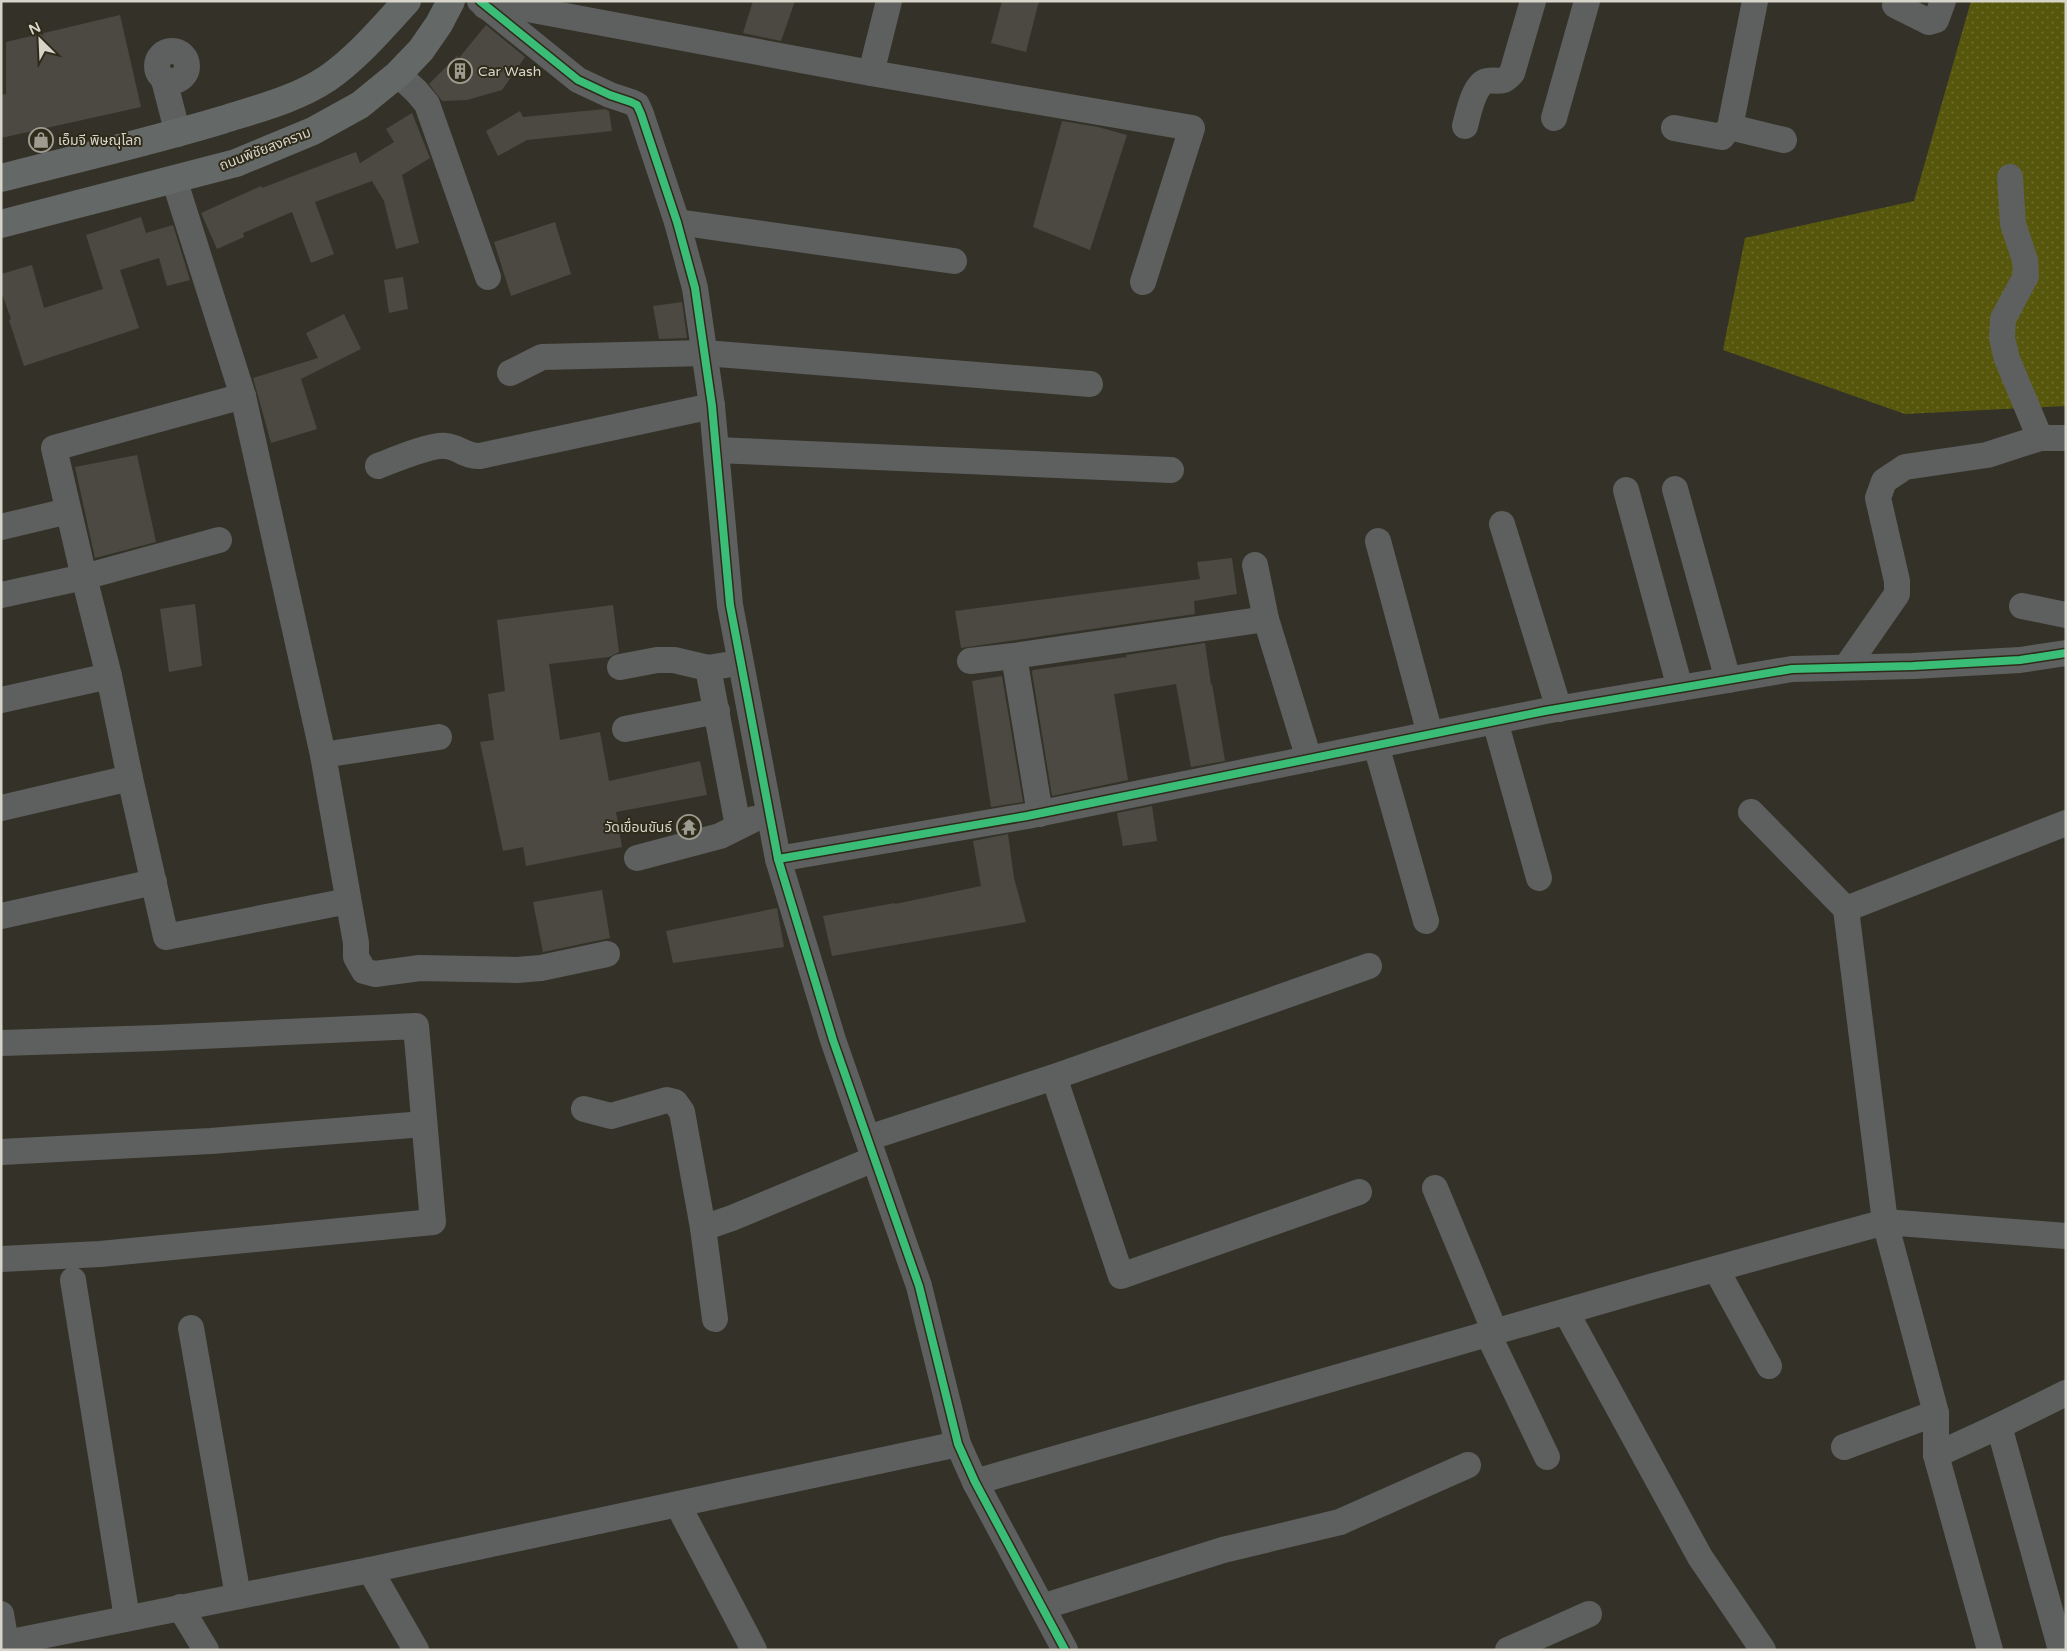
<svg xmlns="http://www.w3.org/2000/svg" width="2067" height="1651" font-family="'Varela Round','Noto Sans Thai',sans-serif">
<defs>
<pattern id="grass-dots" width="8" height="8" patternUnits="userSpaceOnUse" patternTransform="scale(1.25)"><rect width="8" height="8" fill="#56570c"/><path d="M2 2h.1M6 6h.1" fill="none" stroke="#6e6e2e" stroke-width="1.8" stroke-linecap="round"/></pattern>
</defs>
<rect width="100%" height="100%" fill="#343228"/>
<path fill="url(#grass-dots)" d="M1971,1H2066V406L1905,414L1723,350L1745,238L1914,201Z"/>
<g fill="#4b4941">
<path d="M753,1H795L781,41L743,33Z"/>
<path d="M1002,1H1039L1026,52L991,43Z"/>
<path d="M120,15L141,107L1,138V95L6,94V42Z"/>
<path d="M486,25L525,57L502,90L467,100L442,101L429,84L457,56L459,58Z"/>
<path d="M605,109L609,111L612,131L527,140L498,156L486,131L520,111L523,117Z"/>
<path d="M412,113L430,158L402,175L419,243L396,249L384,201L372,181L315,202L334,254L311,263L292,212L243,233L244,237L217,249L201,213L261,186L262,188L356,152L360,163L394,142L386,129Z"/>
<path d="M1062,121L1098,127L1127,135L1090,250L1033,227Z"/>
<path d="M141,217L146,233L173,225L190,280L167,286L159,258L120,270L139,328L24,366L9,320L11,319L1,291V274L32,265L44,308L103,289L86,235Z"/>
<path d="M555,222L571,274L511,296L494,242Z"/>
<path d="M403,277L408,309L389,313L384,280Z"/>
<path d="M682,302L687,338L659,339L653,306Z"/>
<path d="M344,314L361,349L301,379L317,429L271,443L253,378L318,358L306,333Z"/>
<path d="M137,455L156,542L95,558L75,467Z"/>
<path d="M1232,558L1237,594L1194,601L1195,614L961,648L955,611L1200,579L1197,562Z"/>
<path d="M195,604L202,666L169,672L160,609Z"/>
<path d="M613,605L619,652L609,657L549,664L560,740L600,732L609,781L700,761L707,795L616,812L622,847L526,866L523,847L503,851L480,742L494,740L488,694L505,691L497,620Z"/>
<path d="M1205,643L1211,685L1212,684L1225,761L1191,767L1176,684L1114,694L1128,780L1052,796L1032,672L1033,670L1127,657L1126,655Z"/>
<path d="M1002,676L1023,802L991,807L972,681Z"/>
<path d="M1152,806L1157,841L1123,846L1117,813Z"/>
<path d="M1008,834L1014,878L1026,922L832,956L823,916L895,903V904L981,886L973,841Z"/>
<path d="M602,890L610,938L543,952L533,902Z"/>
<path d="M777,908L784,947L673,963L666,931Z"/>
</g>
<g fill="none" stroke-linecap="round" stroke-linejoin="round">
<g stroke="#5e605f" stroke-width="26">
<path d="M480,1L578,80L610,95L631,102L637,105L641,114L677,222L695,288L712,406L730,605L778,859L833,1040L919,1286L958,1444L975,1482L1065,1650"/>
<path d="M1895,5L1929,22L1936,20L1943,1"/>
<path d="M485,6L517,7L871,73L1192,128L1143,282"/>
<circle cx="172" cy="66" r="15"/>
<path d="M871,73L889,1"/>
<path d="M398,74L417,92L427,104L488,277"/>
<path d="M164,80L178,134"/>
<path d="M1554,118L1587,1"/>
<path d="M1465,126C1468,115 1474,83 1487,81C1501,79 1501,85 1512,73L1533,1"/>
<path d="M1730,127L1755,1"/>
<path d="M1674,128L1722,137L1730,127L1784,140"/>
<path d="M2010,177L2013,224L2025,260L2026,276L2003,319L2002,338L2007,359L2040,438"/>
<path d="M174,179L243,396L323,755L356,943V957L364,971L375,974L420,968L517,970L541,968L607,954"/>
<path d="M677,222L954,261"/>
<path d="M510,373L542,357L705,353L1090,384"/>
<path d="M243,396L54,448L84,577L109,676L130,778L166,937L348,901"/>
<path d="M716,450L1171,470"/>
<path d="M378,466C394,460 431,444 446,446C459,447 465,457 480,456L712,406"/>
<path d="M1675,489L1728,680"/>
<path d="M1626,490L1680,688"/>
<path d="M1502,524L1559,709"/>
<path d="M1,527L68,511"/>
<path d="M1378,541L1430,734"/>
<path d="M1255,565L1266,619"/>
<path d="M1,595L84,577L219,540"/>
<path d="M2022,606L2066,615"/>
<path d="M970,661L1014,656"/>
<path d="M1847,666L1897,594V581L1878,498L1884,481L1905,467L1987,455L2040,438H2066"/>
<path d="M620,667L657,660H674L708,668L726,665"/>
<path d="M708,668L738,826"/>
<path d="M1,700L109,676"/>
<path d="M1495,721L1539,878"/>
<path d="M625,729L717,711"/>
<path d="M1376,745L1426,921"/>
<path d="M323,755L439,737"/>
<path d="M1,808L130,778"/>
<path d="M1751,812L1846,909"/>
<path d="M1040,814L1014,656L1266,619L1309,759"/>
<path d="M637,858L720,836L754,819"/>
<path d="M778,859L1027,816L1545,711L1792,669L1913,666L2020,660L2066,653"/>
<path d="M1,916L154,882"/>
<path d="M1,1043L158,1038L416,1026L433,1222L100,1254L1,1259"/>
<path d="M1054,1077L1121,1276L1359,1192"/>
<path d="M584,1109L611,1116L667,1100L675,1102L682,1112L703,1228L732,1218L874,1159"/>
<path d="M868,1138L1054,1077L1369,966"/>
<path d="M1,1152L211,1141L424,1124"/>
<path d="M1435,1188L1495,1332"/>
<path d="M703,1228L715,1319"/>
<path d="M1716,1269L1769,1366"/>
<path d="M73,1280L127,1618"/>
<path d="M1566,1312L1700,1557L1763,1650"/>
<path d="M191,1328L238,1596"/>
<path d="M1488,1334L1547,1457"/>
<path d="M1999,1426L2066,1393"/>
<path d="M1844,1447L1936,1413"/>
<path d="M1936,1455L1990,1650"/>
<path d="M975,1482L1650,1287L1885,1222L2066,1236"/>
<path d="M678,1505L754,1650"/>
<path d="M370,1570L416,1650"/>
<path d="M180,1607L206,1650"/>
<path d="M1042,1607L1223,1550L1340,1522L1468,1465"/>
<path d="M1,1614L6,1643"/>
<path d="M1,1644L370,1570L958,1444"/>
<path d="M1508,1650L1589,1614"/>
<path d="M2061,1650L1999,1426L1936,1455V1413L1885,1222L1846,909L2066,823"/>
</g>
<g stroke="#646866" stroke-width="28">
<path d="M1,178C75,159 149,142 222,120C257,109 297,99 328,78C358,57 382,28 407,1"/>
<path d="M1,224L236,163L313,131L360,105L398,74L421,50L439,24L451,1"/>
</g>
<defs>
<g id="cycleway">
<path d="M480,1L578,80L610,95L631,102L637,105L641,114L677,222L695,288L712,406L730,605L778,859L833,1040L919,1286L958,1444L975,1482L1065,1650"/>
<path d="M778,859L1027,816L1545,711L1792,669L1913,666L2020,660L2066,653"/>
</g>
</defs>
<use href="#cycleway" stroke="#2f2b1a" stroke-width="11"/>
<use href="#cycleway" stroke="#3abd76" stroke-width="8"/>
</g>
<defs>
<symbol id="building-ring" viewBox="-11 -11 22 22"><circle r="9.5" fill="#2f2b1a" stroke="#9e9c91" stroke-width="1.5"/><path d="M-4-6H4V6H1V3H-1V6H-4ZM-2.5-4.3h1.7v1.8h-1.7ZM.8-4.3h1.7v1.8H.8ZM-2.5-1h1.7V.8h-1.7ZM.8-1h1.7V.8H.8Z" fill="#9e9c91"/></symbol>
<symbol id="shop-ring" viewBox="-11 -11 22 22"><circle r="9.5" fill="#2f2b1a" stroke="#9e9c91" stroke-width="1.5"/><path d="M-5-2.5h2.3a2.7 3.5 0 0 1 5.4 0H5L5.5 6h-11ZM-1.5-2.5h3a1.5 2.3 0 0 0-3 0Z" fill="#9e9c91"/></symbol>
<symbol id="temple-ring" viewBox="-11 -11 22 22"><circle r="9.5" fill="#2f2b1a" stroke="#9e9c91" stroke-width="1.5"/><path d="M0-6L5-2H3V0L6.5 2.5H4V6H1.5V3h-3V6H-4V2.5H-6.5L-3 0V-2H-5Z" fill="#9e9c91"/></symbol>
</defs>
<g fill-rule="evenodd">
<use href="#building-ring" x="446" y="57" width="28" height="28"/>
<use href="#shop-ring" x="27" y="126" width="28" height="28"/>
<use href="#temple-ring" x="675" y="813" width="28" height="28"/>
</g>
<g text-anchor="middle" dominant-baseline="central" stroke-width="4" stroke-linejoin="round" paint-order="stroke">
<g font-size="14" fill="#d7d5ca" stroke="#2f2b1a" text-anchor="start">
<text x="478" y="71">Car Wash</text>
<text x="58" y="140">เอ็มจี พิษณุโลก</text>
<text x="672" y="827" text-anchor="end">วัดเขื่อนขันธ์</text>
</g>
<g font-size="14" fill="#d7d5ca" stroke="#2f2b1a">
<text transform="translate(265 149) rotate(-21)">ถนนพิชัยสงคราม</text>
</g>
</g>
<rect width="2067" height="1651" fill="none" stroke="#d7d5ca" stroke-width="5"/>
<g transform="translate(40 40) rotate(336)" stroke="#2f2b1a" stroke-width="4" paint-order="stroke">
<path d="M0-4L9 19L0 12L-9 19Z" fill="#d7d5ca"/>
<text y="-8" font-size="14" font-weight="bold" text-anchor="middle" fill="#d7d5ca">N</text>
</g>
</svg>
